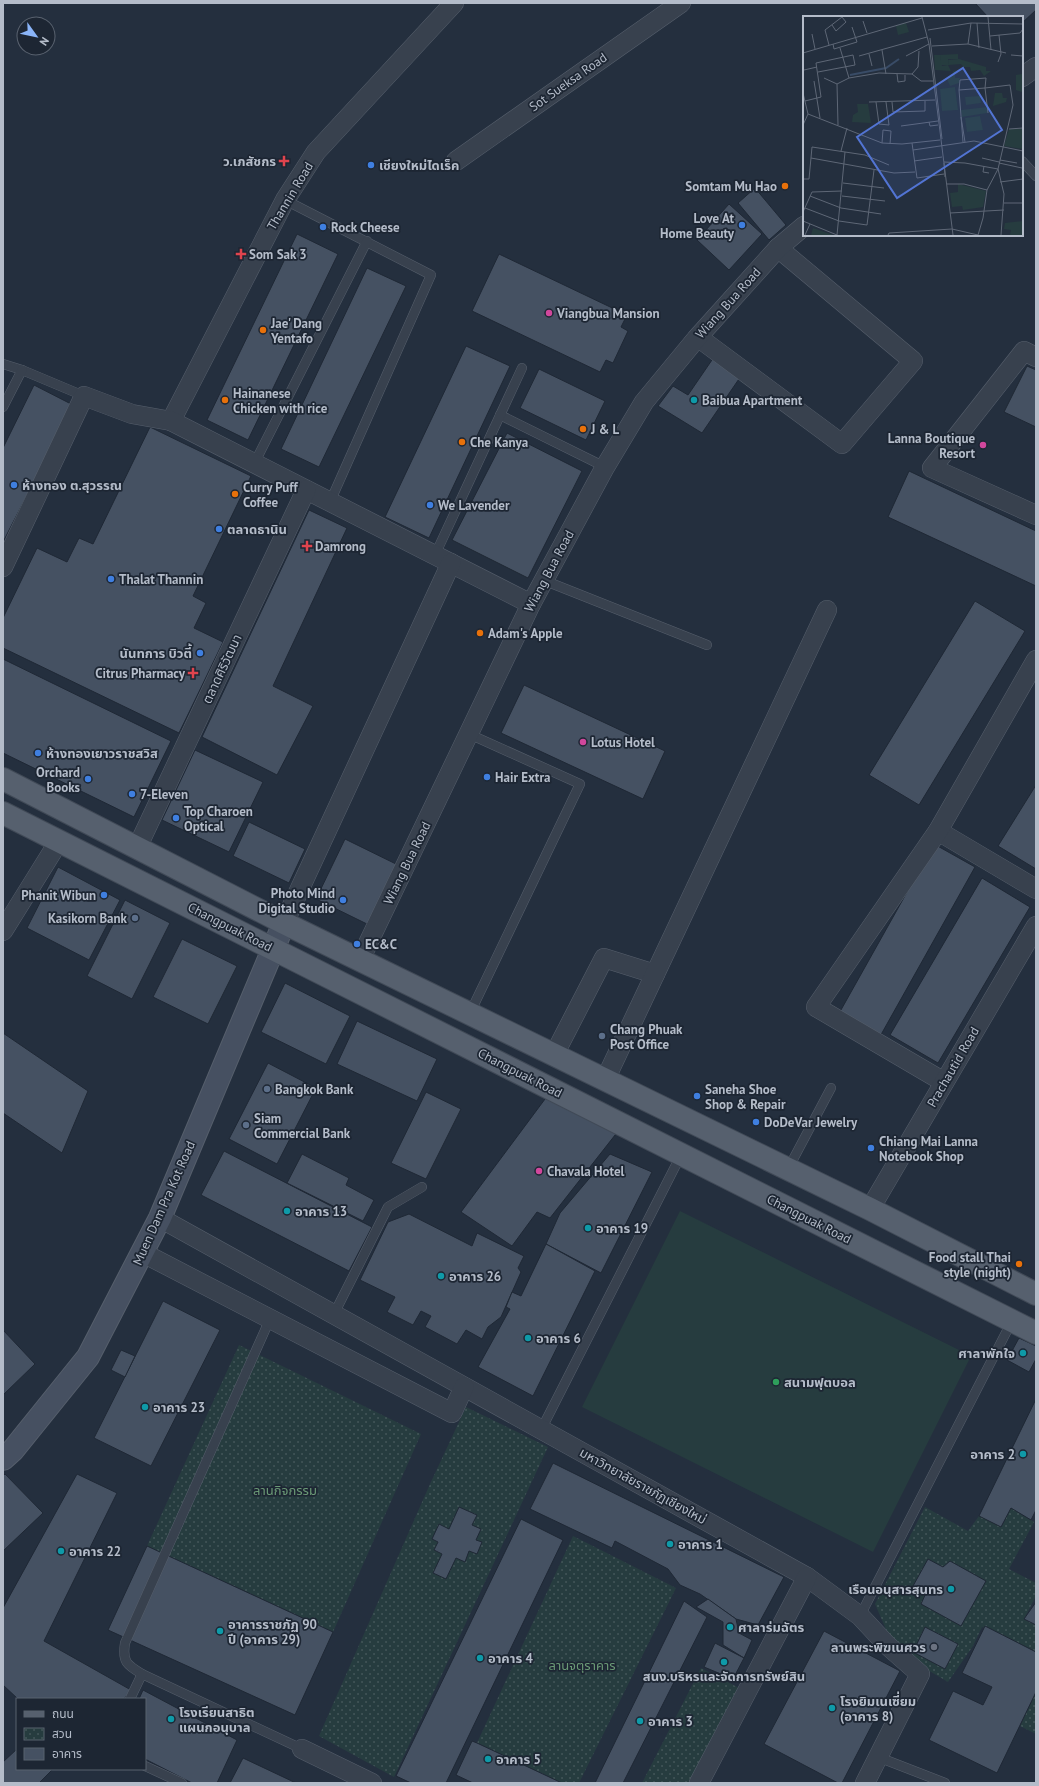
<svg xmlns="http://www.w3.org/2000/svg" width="1039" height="1786" font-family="'PT Sans','Noto Sans Thai',sans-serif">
<defs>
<pattern id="park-dots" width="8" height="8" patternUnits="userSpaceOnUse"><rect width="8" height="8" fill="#263c3f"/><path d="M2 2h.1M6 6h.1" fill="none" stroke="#435659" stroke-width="1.8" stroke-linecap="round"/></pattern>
</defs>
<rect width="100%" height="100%" fill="#242f3e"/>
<g fill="url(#park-dots)">
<path d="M239,1345L421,1434L333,1632L147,1546Z"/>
<path d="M466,1407L548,1447L394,1777L319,1736L430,1484Z"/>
<path d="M925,1507L968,1531L979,1516L1001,1527L1011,1508L1034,1522L1009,1569L1036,1583V1596L1024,1619L1036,1625V1652L982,1627L973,1646L948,1682L926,1669L888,1634L875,1604Z"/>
<path d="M573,1536L676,1588L579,1783H562L477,1743Z"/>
<path d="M701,1668L743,1690L695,1783H642Z"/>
<path d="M1036,1692V1734L1020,1726Z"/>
</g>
<path fill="#263c3f" d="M680,1211L971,1356L873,1552L582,1407Z"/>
<g fill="#455162" stroke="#1f2835">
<path d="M975,3H1036V10L1022,23V17H988Z"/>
<path d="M755,188L786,225L769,240L738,203Z"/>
<path d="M729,204L762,234L729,270L697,240Z"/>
<path d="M297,234L338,254L248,440L207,420Z"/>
<path d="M499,254L627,315L621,327L628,331L613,363L606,360L600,372L472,311Z"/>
<path d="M367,268L406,286L319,467L281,449Z"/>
<path d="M466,346L510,366L429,538L385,517Z"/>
<path d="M714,357L741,376L702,433L658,406L673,386L688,395Z"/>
<path d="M1027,366L1036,370V427L1004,412Z"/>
<path d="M539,369L605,401L586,440L520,408Z"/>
<path d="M34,385L73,405L3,542V448Z"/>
<path d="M150,427L251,476L193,596L206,603L194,628L223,642L179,733L3,648V618L37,548L67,562L79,538L93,544Z"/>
<path d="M507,433L582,471L528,578L452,540Z"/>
<path d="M909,471L1036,531V586L888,517Z"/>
<path d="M309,510L347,528L273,686L313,706L277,775L202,737Z"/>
<path d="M975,601L1025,631L919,805L869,775Z"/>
<path d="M3,659L171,741L134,817L3,753Z"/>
<path d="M524,685L665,751L643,799L501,733Z"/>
<path d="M195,750L263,782L229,852L162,820Z"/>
<path d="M1036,785V869L998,846Z"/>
<path d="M249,822L305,849L289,883L233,856Z"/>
<path d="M345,839L398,865L369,925L316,899Z"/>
<path d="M934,844L975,867L878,1040L837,1017Z"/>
<path d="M58,867L120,900L89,960L27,928Z"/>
<path d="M982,878L1030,907L938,1063L890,1035Z"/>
<path d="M125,900L170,923L132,999L87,976Z"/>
<path d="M182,939L237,966L208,1024L153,997Z"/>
<path d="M285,983L350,1016L326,1064L261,1032Z"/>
<path d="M357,1021L437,1059L417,1101L337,1064Z"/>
<path d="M3,1033L88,1091L62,1153L3,1113Z"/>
<path d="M268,1063L316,1088L277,1164L229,1139Z"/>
<path d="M426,1092L461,1109L426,1179L391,1163Z"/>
<path d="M548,1095L619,1130L550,1218L537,1212L512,1246L461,1212Z"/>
<path d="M224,1151L372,1227L349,1271L201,1195Z"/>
<path d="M302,1154L349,1178L346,1185L374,1200L363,1221L287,1183Z"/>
<path d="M610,1154L652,1172L601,1273L546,1244L560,1213Z"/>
<path d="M409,1214L472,1246L477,1233L524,1256L518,1268L521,1272L501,1317L488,1327L482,1339L466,1330L457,1344L425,1327L431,1316L421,1311L413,1325L387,1312L395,1297L360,1280L388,1222Z"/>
<path d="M546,1244L595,1271L533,1396L478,1367L510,1309L506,1307L512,1292L521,1296Z"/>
<path d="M163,1301L220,1330L151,1466L94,1438Z"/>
<path d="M3,1330L35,1364L3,1395Z"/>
<path d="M1019,1338L1036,1346V1359L1029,1372L1007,1360Z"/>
<path d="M121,1350L135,1356L125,1377L111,1370Z"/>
<path d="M1036,1399V1510L1031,1520L1011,1508L1001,1527L979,1516Z"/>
<path d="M553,1463L784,1577L758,1625L736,1619L700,1594L680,1585L668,1569L615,1541L612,1548L530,1509Z"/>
<path d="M5,1474L43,1513L3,1551V1476Z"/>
<path d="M77,1474L117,1493L44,1641L131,1690L124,1699H18L3,1685V1608Z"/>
<path d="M459,1507L477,1515L472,1525L481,1529L476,1540L482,1542L477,1554L469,1551L465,1562L456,1558L446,1579L433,1573L442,1554L434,1550L438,1542L432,1539L439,1524L449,1529Z"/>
<path d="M521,1519L563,1540L446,1783H411L396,1776Z"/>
<path d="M147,1546L333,1632L295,1715L108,1630Z"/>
<path d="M928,1559L943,1567L950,1561L986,1581L961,1626L921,1604L926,1593L913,1586Z"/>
<path d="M708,1599L736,1619L739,1633L752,1640L744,1658L723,1645V1622L696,1607Z"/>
<path d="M684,1601L707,1617L623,1783H595Z"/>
<path d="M1036,1602V1625L1024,1619Z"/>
<path d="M985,1626L1036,1652V1692L997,1773L929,1740L953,1691L983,1705L992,1687L962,1673Z"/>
<path d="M925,1627L958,1644L945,1669L913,1652Z"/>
<path d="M824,1631L900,1671L842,1783H838L764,1744Z"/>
<path d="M715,1643L744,1658L733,1679L704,1667Z"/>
<path d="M143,1690L237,1740L217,1783H192L145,1759V1699H139Z"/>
<path d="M472,1741L477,1743L562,1783H473L456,1775Z"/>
<path d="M17,1749V1769H53L39,1783H3V1762Z"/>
<path d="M243,1758L296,1783H230Z"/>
</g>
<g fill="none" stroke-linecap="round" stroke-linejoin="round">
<defs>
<g id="lane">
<path d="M1022,161L1036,176"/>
<path d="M285,200L431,275L330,502"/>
<path d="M3,364L22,370L84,396"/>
<path d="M3,407L22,370"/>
<path d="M500,415L605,467"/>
<path d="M254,464L367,241"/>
<path d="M435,555L522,368"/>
<path d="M543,580L707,645"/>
<path d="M469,734L580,784L470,1013"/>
<path d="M788,1169L831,1088"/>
<path d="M334,1314L388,1207L422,1187"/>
<path d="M270,1319L125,1643C122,1662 127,1665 142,1674L302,1749"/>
<path d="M541,1430L681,1155"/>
<path d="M860,1616L1012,1321"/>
<path d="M130,1699L142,1674"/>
<path d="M878,1757L945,1783"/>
<path d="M145,1766L182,1783"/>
</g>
<g id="street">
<path d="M1022,77L1036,67"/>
<path d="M456,161L681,3"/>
<path d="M699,338L842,444L913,361L778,248"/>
<path d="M1036,357L1024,351L932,468L1036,515"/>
<path d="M171,421L285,200L316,152L454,3"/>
<path d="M3,567L84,396L132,414L171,421L531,604"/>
<path d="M938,831L1036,889"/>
<path d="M137,848L306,490"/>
<path d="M284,923L451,563"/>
<path d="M3,931L59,841"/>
<path d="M360,960L531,604L605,467L644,402L696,339L778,248L804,226"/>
<path d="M554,1055L604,958L655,974"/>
<path d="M605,1080L827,610"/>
<path d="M944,1082L816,1007L938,831L1036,660"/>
<path d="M870,1209L1036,926"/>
<path d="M160,1218L807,1577L860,1616L887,1645L920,1674L865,1783"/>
<path d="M143,1253L452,1413L464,1387"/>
<path d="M302,1749L372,1783"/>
<path d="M699,1783L807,1577"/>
</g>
<path id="secondary" d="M3,1459L13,1450L88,1357L160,1218L284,923"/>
<g id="primary">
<path d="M3,779L284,923L870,1209L1036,1294"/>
<path d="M3,813L1036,1333"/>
</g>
</defs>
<use href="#lane" stroke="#565f6c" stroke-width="10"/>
<use href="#street" stroke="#565f6c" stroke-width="20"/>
<use href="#secondary" stroke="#565f6c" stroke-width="24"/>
<use href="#primary" stroke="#414a57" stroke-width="24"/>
<use href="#lane" stroke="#38414e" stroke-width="9"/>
<use href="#street" stroke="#38414e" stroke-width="19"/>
<use href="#secondary" stroke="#465061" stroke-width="22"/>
<use href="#primary" stroke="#56606e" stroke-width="22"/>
</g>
<g fill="#e0444e" stroke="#1d2633" stroke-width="1.5">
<path d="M282 155h4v4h4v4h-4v4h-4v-4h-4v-4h4z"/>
<path d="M239 248h4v4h4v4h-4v4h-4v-4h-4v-4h4z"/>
<path d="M305 540h4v4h4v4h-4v4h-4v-4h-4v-4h4z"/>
<path d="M191 667h4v4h4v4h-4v4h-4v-4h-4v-4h4z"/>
</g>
<g fill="#3f7fe0" stroke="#1d2633" stroke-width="1.5">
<circle cx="371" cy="165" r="4"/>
<circle cx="742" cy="225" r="4"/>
<circle cx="323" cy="227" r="4"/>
<circle cx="14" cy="485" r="4"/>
<circle cx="430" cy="505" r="4"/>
<circle cx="219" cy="529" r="4"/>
<circle cx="111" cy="579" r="4"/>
<circle cx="200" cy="653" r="4"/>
<circle cx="38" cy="753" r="4"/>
<circle cx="487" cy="777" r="4"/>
<circle cx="88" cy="779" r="4"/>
<circle cx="132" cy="794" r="4"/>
<circle cx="176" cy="818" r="4"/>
<circle cx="104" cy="895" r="4"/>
<circle cx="343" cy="900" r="4"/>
<circle cx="357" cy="944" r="4"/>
<circle cx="697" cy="1096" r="4"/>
<circle cx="756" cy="1122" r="4"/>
<circle cx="871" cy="1148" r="4"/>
</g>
<g fill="#e8710a" stroke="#1d2633" stroke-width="1.5">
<circle cx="785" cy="186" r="4"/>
<circle cx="263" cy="330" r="4"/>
<circle cx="225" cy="400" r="4"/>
<circle cx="583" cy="429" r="4"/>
<circle cx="462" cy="442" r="4"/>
<circle cx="235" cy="494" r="4"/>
<circle cx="480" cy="633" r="4"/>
<circle cx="1019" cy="1264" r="4"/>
</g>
<g fill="#d1479c" stroke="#1d2633" stroke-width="1.5">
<circle cx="549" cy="313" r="4"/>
<circle cx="983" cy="445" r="4"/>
<circle cx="583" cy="742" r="4"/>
<circle cx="539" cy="1171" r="4"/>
</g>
<g fill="#0f9aa8" stroke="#1d2633" stroke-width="1.5">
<circle cx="694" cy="400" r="4"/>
<circle cx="287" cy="1211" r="4"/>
<circle cx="588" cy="1228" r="4"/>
<circle cx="441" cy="1276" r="4"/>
<circle cx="528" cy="1338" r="4"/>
<circle cx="1023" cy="1353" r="4"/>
<circle cx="145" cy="1407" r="4"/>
<circle cx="1023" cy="1454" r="4"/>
<circle cx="670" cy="1544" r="4"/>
<circle cx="61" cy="1551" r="4"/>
<circle cx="951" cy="1589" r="4"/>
<circle cx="730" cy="1627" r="4"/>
<circle cx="220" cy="1631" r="4"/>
<circle cx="480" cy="1658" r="4"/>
<circle cx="724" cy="1662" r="4"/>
<circle cx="832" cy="1708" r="4"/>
<circle cx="171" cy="1719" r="4"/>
<circle cx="640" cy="1721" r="4"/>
<circle cx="488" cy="1759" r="4"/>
</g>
<g fill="#5c6f8a" stroke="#1d2633" stroke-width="1.5">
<circle cx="135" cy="918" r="4"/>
<circle cx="602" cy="1036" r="4"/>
<circle cx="267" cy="1089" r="4"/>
<circle cx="246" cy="1125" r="4"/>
</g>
<circle fill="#2e9e5b" stroke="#1d2633" stroke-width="1.5" cx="776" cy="1382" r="4"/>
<circle fill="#6b7280" stroke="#1d2633" stroke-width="1.5" cx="934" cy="1647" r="4"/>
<g text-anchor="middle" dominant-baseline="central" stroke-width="3.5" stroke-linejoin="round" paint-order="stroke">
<g font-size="13" fill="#b4bcc9" stroke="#1d2633">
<text transform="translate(568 82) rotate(-35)">Sot Sueksa Road</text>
<text transform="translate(290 196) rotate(-59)">Thannin Road</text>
<text transform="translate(728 303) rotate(-48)">Wiang Bua Road</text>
<text transform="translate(549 571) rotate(-62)">Wiang Bua Road</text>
<text transform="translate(222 669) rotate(-65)">ตลาดศิริวัฒนา</text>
<text transform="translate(407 863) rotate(-64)">Wiang Bua Road</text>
<text transform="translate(230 927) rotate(27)">Changpuak Road</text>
<text transform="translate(953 1067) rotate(-60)">Prachautid Road</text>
<text transform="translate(520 1073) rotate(27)">Changpuak Road</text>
<text transform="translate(164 1203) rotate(-66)">Muen Dam Pra Kot Road</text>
<text transform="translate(809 1219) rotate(27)">Changpuak Road</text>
<text transform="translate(643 1486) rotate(29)">มหาวิทยาลัยราชภัฏเชียงใหม่</text>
</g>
<g font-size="13" font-weight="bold" fill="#b4bcc9" stroke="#1d2633" text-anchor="start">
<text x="276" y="161" text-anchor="end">ว.เภสัชกร</text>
<text x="379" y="165">เชียงใหม่ไดเร็ค</text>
<text x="777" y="186" text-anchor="end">Somtam Mu Hao</text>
<text x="734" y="218" text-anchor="end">Love At<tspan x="734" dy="15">Home Beauty</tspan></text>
<text x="331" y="227">Rock Cheese</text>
<text x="249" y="254">Som Sak 3</text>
<text x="557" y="313">Viangbua Mansion</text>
<text x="271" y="323">Jae' Dang<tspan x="271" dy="15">Yentafo</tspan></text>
<text x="233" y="393">Hainanese<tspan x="233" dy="15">Chicken with rice</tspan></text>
<text x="702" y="400">Baibua Apartment</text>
<text x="591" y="429">J &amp; L</text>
<text x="975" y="438" text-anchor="end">Lanna Boutique<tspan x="975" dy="15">Resort</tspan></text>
<text x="470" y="442">Che Kanya</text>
<text x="22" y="485">ห้างทอง ต.สุวรรณ</text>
<text x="243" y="487">Curry Puff<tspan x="243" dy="15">Coffee</tspan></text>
<text x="438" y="505">We Lavender</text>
<text x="227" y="529">ตลาดธานิน</text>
<text x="315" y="546">Damrong</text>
<text x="119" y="579">Thalat Thannin</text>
<text x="488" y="633">Adam's Apple</text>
<text x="192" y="653" text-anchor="end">นันทการ บิวตี้</text>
<text x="185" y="673" text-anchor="end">Citrus Pharmacy</text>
<text x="591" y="742">Lotus Hotel</text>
<text x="46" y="753">ห้างทองเยาวราชสวิส</text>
<text x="80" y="772" text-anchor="end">Orchard<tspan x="80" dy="15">Books</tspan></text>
<text x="495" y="777">Hair Extra</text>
<text x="140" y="794">7-Eleven</text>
<text x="184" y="811">Top Charoen<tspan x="184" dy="15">Optical</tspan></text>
<text x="335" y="893" text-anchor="end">Photo Mind<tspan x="335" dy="15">Digital Studio</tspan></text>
<text x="96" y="895" text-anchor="end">Phanit Wibun</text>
<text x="127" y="918" text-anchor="end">Kasikorn Bank</text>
<text x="365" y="944">EC&amp;C</text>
<text x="610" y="1029">Chang Phuak<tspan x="610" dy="15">Post Office</tspan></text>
<text x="275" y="1089">Bangkok Bank</text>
<text x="705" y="1089">Saneha Shoe<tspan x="705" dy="15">Shop &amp; Repair</tspan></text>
<text x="254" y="1118">Siam<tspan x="254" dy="15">Commercial Bank</tspan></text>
<text x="764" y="1122">DoDeVar Jewelry</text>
<text x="879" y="1141">Chiang Mai Lanna<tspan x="879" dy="15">Notebook Shop</tspan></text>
<text x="547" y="1171">Chavala Hotel</text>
<text x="295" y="1211">อาคาร 13</text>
<text x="596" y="1228">อาคาร 19</text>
<text x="1011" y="1257" text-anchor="end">Food stall Thai<tspan x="1011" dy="15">style (night)</tspan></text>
<text x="449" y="1276">อาคาร 26</text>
<text x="536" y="1338">อาคาร 6</text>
<text x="1015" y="1353" text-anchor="end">ศาลาพักใจ</text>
<text x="784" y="1382">สนามฟุตบอล</text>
<text x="153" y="1407">อาคาร 23</text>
<text x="1015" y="1454" text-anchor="end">อาคาร 2</text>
<text x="678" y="1544">อาคาร 1</text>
<text x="69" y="1551">อาคาร 22</text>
<text x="943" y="1589" text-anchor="end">เรือนอนุสารสุนทร</text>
<text x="228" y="1624">อาคารราชภัฏ 90<tspan x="228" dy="15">ปี (อาคาร 29)</tspan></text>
<text x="738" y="1627">ศาลาร่มฉัตร</text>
<text x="926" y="1647" text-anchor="end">ลานพระพิฆเนศวร</text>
<text x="488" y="1658">อาคาร 4</text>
<text x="724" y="1676" text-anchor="middle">สนง.บริหรและจัดการทรัพย์สิน</text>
<text x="840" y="1701">โรงยิมเนเซี่ยม<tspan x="840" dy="15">(อาคาร 8)</tspan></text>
<text x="179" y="1712">โรงเรียนสาธิต<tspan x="179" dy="15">แผนกอนุบาล</tspan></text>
<text x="648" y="1721">อาคาร 3</text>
<text x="496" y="1759">อาคาร 5</text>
</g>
<g font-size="13" fill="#6b9a76" stroke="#1d2633">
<text x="285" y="1490">ลานกิจกรรม</text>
<text x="582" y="1665">ลานจตุราคาร</text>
</g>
</g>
<g transform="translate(803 16)">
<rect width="220" height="220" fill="#242f3e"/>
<path d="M219,58L220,60L219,76L213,74V59ZM54,88H65L68,107L49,106L50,99L55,96ZM206,113H220V133L201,130Z" fill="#263c3f"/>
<path d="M103,7L106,16L95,19L93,10ZM220,205V219H207L208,214L201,213L202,207Z" fill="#263c3f"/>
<path d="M10,212L30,219H8Z" fill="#263c3f"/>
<path d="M131,39H137L139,50L145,49L148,55L132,54ZM156,43L183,51V55H188L181,60L177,54L168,55L167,51H161L158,48L146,49L145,44ZM157,54L152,57V62H157L156,67L147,70L144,63L150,60V55ZM192,77H199L200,82H204L203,86L190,90ZM177,80L178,87L163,89L162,81ZM184,91V97L159,101L158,94ZM177,100L180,114L164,116L162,102ZM155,168L183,175L180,191L160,194L159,190L149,191L147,177L155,176Z" fill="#263c3f"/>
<path d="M155,38V43H145L146,49H138L137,39ZM152,71L155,94L139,95L137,73Z" fill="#263c3f"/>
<path fill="none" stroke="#394c67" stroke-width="2" d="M47,59L83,52L96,43"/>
<path fill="none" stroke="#5e6776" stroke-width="1" d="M119,1L126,28L150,219M185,1L188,34M60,5L64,17M174,7L176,32M29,9L33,15L43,6L39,1M125,14L168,7L220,8M9,18L12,33M187,20L217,17L220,13M127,22L139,123M30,28L31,33L54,26L49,11M165,28L168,7M26,29L22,14L39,1M129,30L165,28L203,37M37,32L46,62M220,33V55M79,34L83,58M0,37L119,2M66,38L69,50M208,39L220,40M56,40L124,21M103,40L126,28M195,46L198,38L196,19M1,54L14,51M94,58L95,66L102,65V59M109,58L115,51L116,35M109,58L118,65H130M21,62L34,68M11,65L17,102M34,68L46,62L76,57L109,58M34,68L35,109M156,74L182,72L183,62L157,64L156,74L160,126M0,77L5,98M2,85L18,81L13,47L50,39L52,49L15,56M66,86L132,84M73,86L76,108L86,109L83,86M89,86L90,96L122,95V85M185,97L182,72L207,69L210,89L195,153L201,178L198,219M158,101L162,126M126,106L127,110L135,109M0,109L5,98L79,127L99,128L137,124M98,110L135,105M206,113L220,112M79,127L80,114L88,115L87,128M109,127L114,162L141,158M110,134L171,125L220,135M38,135L44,112M8,142L91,157L112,156M179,142L196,146M197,144L214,147M111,145L139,141M141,146L162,147L195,153L184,174L180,202L175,219M141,147L142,161M196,147L219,152M181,150L180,156L186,157M0,163H6L9,131L62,139L86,149M197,166L220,163M40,167L81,172M144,168H161L184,174M7,180L38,192L78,198M39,180L82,185M201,187H220M2,192L36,205L64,209L71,154M0,196L9,176L39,175M147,197L201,194M0,205L34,219M2,219L7,208M34,219L42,136M85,219L86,217L149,213L175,219"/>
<path fill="#5274d3" fill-opacity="0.15" stroke="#5274d3" stroke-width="2" d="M160,52L199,114L94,182L54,121Z"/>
<rect width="220" height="220" fill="none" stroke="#b4bcc9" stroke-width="2"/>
</g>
<rect width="1039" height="1786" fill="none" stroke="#b4bcc9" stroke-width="8"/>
<rect x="16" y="1698" width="130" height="72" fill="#1d2633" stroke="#59626f"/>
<rect x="24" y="1711" width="20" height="6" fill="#56606e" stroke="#59626f"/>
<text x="52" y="1718" font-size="12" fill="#b4bcc9">ถนน</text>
<rect x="24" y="1728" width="20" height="12" fill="url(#park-dots)" stroke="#59626f"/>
<text x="52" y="1738" font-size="12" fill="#b4bcc9">สวน</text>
<rect x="24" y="1748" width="20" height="12" fill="#455162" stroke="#59626f"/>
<text x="52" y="1758" font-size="12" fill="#b4bcc9">อาคาร</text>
<g transform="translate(36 36) rotate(123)"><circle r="19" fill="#1d2633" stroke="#59626f"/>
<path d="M0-3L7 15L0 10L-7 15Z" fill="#8ab4f8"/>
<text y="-6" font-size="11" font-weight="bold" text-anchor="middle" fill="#b4bcc9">N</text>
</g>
</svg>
